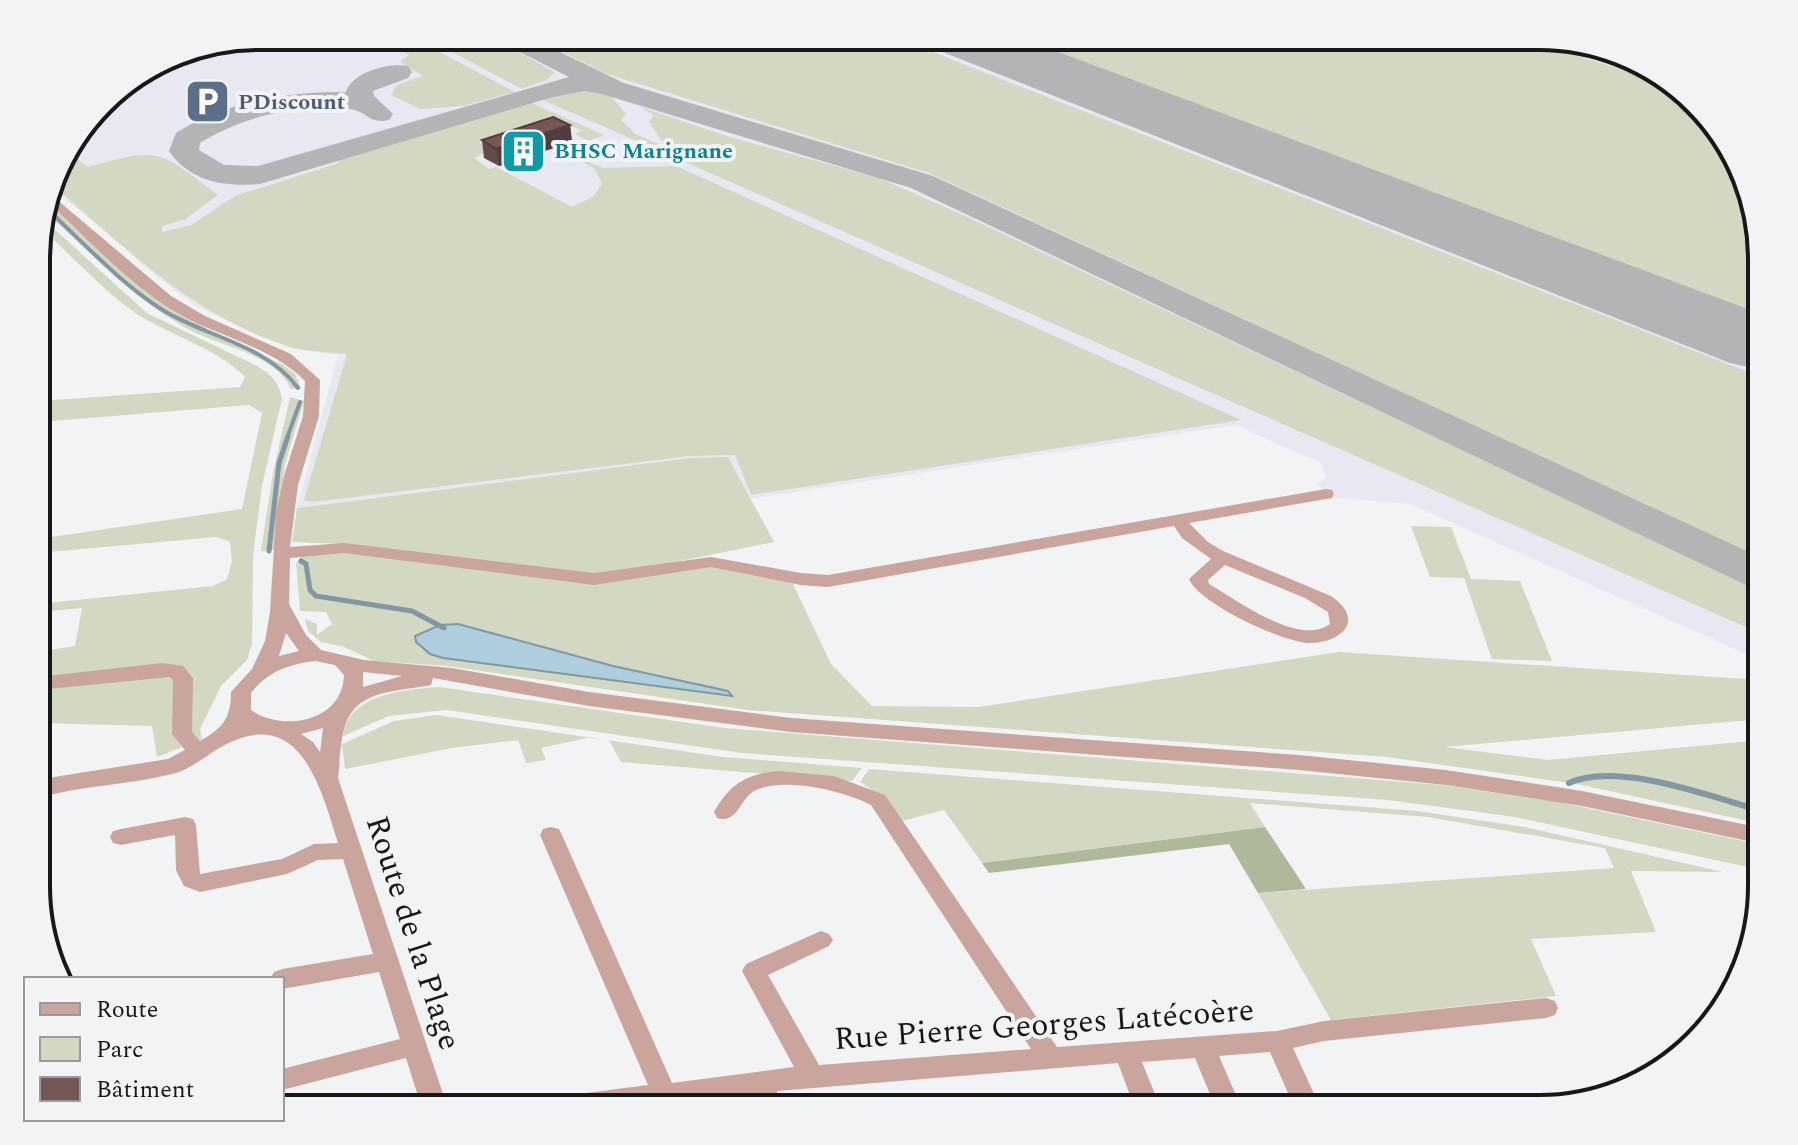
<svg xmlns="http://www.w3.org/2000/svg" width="1798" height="1145" font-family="Spectral,serif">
<rect width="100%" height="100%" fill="#f2f3f5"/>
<path fill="#e7e8f1" d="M259,36H1539L1663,73L1732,147L1761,244L1762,661L1410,504L1329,497L1317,484L1327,478L1321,463L1235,425L749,499L728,458H690L297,508L338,355L290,348L195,306L142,265L130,252L137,250L131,245L123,247L51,187L59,160L112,92L174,53Z"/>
<g fill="#d2d8c2">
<path d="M422,36H489L555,72L547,80L522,89Z"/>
<path d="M530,36H892L1761,377L1762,559L929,173L607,74Z"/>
<path d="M1008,36H1509L1672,84L1732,147L1761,244V318Z"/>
<path d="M389,44H419L432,48L515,92L463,106L420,109L391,95L397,85L423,76L400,62L409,55Z"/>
<path d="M579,91L609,94L626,114L621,120L635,134L666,147L649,122L654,115L640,107L733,138L879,178L965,216L1762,591V634L541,99Z"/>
<path d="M529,102L604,135L588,141L575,134L582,131L555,117L474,158L489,169L496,167L572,207L594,196L602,184L595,169L570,155L603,168L676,166L1241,420L751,495L735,455L689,456L313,502L304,500L347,354C329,352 308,352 291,347C196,319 125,247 52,185L59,160L66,151L88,167C162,146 159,151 218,195L184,220L162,226V232L191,225L235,196L339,163L336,160Z"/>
<path d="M47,202L176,311L225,339L282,364L295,374L301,388L291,389C276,356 229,348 198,334C139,305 92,253 44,211Z"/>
<path d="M42,218L147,313L257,366C271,375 279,381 282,399L262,486L253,555L252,644L247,660L221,686L200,729L202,739L157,757L152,726L38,723V652L75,646L82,608L38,612V604L213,586L227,579L232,562L230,542L216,537L38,553V539L242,509L262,413L249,405L51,421L38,427V401L240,387L245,377C217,348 171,336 137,314C102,290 71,255 39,226Z"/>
<path d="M290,397L304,401L285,464L274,550L261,551L273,473Z"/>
<path d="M728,457L774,542L615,574H587L344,544L292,542L297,508L690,458Z"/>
<path d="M1411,526L1451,527L1471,579L1520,581L1552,661L1492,659L1464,578L1430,577Z"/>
<path d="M311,553H354L581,583L709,565L792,582L831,664L872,706L979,707L1339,652L1762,680V719L1444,747L1548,760L1762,740V824L1577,784L1387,757L748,710L447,666L374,661L344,647L321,642L308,631L305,619L317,624V635L332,624L326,612L300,611L296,564L301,557Z"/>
<path d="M439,687L725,728L1442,785L1558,802L1762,845V870L1515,817L1388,800L742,753L446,710L389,716L343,736C347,694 408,689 439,687Z"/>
<path d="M436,715L723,757L862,768L852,781L621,762L609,740L587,738L541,748L546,760L526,763L518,740L452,748L345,769L342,744L394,721Z"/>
<path d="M869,769L1417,811L1525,827L1723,872L1631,871L1656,932L1531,939L1556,996L1331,1020L1258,893L1614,868L1605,848L1428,817L1250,803L1265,827L982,863L944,810L898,822L880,795L860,782Z"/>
</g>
<path fill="#afb89b" d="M1265,827L1306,889L1258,893L1229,844L989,873L982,863Z"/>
<path fill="#aecede" stroke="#8197a3" stroke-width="2" d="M458,624L613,666L728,691L732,696L443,658L430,654L416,642L415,636L440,625Z"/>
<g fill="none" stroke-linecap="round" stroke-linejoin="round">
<g stroke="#8197a3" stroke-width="4">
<path d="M45,207C83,242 118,281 161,309C205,337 266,344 298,388"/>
<path d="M287,438L300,402"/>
</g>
<g stroke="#8197a3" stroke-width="5">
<path d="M269,551L279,463L288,436"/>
<path d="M301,561L306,564L310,590L316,596L412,611L444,628"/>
</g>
<path stroke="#8197a3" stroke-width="6" d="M1569,783C1619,761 1711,797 1762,811"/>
<path fill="#b3b4b6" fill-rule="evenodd" d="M494,36H527L624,83L933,176L1762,558V588L1746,585L911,188L602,94L584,91L553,97L260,184C225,187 190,182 169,151L176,133C225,102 288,91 346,92C352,72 389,62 408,66L412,72L408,78L373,91L374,96L393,114L389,120C370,125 366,111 350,109C301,102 241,117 200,143L199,150L224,165L258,166L569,77L498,41Z"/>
<path fill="#b3b4b6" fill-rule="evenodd" d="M926,36H1015L1761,314V370L1730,363L935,49Z"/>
<g fill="#caa59e" fill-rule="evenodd">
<path d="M49,193L171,296L205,316L291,354L320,380L319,416L298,485L290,547L344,543L594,573L711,557L801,573L828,575L1326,489L1332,490L1334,494L1332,498L1189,523L1208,542L1223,551L1331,596C1366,620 1342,643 1308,643C1282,642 1198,603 1189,579L1211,559L1182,538L1174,526L828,587L801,585L711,567L594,585L344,553L290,558L289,604L306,635L321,650L364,660L452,668L589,692L791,718L1299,755L1446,770L1582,791L1762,828V844L1582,806L1446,785L1299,770L791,732L589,706L433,678L431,685C419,688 406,688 394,691C339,700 343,731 338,778L448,1109H422L406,1058L286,1089L282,1087V1069L400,1039L379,972L282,989V979H270L274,972L282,969L373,954L343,859L318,860L287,874L200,892L184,886L176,870L175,835L121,845L113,843L110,837L113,831L121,829L185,817L193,819L196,825L200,874L282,859L314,844L338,843C321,790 302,708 229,743C211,751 195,767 176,773C131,785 83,785 38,798V782L54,777L168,759L185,750L172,734L173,680L170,677L38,690V677L162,663L183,666L193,678L192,732L200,741C223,728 231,718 231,692L252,669L265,641L270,612L276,513L284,476L303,416L305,381C270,346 221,338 179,314C129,285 89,240 47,201ZM1225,565L1305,598L1328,612L1330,624C1299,647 1237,600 1209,584L1208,580ZM286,633L299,651L279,656ZM315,661L335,665L344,675C343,721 284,733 251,710V693C267,672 289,664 315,661ZM363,672L402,676L363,687ZM323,728L320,752L313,742L301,734Z"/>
<path d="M778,771L834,776L885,795L1057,1047L1277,1031L1324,1021L1546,998L1555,1001L1558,1008L1555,1015L1546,1018L1324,1041L1293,1048L1321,1109H1295L1270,1052L1219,1056L1242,1109H1216L1195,1058L1142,1062L1161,1109H1135L1118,1063L777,1091L781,1109H755L752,1094L637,1109H534L538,1101L547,1098L648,1085L540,835L543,829L551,827L559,829L562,835L672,1083L794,1067L742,971L746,964L821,931L829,934L833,940L829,946L768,975L819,1065L1031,1049L871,805C845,791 782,776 754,791C739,800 738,824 717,818L714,812C730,784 746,774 778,771Z"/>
</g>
</g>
<path fill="#654b4a" d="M570,125L572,142L499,166L484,158L482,140Z"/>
<path fill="#533d3c" d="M570,125L572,142L499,166L496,149Z"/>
<path fill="#765756" stroke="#533d3c" stroke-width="2" d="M553,117L570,125L496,149L482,140Z"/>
<defs>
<symbol id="parking-square" viewBox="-11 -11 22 22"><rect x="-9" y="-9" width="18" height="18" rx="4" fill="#5c6f8a" stroke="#f2f3f5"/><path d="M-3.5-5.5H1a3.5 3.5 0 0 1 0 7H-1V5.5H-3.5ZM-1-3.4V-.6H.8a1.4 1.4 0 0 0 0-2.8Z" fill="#fff"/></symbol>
<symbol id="building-square" viewBox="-11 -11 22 22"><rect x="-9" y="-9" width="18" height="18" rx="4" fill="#0f9aa8" stroke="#f2f3f5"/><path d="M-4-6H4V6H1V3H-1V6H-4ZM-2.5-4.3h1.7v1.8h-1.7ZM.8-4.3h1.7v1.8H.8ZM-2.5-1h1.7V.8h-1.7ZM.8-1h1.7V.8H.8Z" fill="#fff"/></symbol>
</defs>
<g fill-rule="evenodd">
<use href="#parking-square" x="182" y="76" width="51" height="51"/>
<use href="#building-square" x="498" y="126" width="51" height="51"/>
</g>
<g text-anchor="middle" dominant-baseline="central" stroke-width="8" stroke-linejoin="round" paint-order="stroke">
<g font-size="22" font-weight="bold" fill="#4e5e75" stroke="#f2f3f5" text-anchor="start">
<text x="238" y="102">PDiscount</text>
</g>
<g font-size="22" font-weight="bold" fill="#0d838f" stroke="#f2f3f5" text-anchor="start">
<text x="554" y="151">BHSC Marignane</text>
</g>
<g font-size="32" fill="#181819" stroke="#f2f3f5">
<text transform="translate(413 933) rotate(72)">Route de la Plage</text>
<text transform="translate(1044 1025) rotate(-4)">Rue Pierre Georges Latécoère</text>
</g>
</g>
<path d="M0 0H1798V1145H0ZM259 50H1539A209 209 0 0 1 1748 259V886A209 209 0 0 1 1539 1095H259A209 209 0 0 1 50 886V259A209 209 0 0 1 259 50Z" fill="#f2f3f5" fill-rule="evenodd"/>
<path fill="none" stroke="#181819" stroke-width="4" d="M259 50H1539A209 209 0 0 1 1748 259V886A209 209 0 0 1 1539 1095H259A209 209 0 0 1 50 886V259A209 209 0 0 1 259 50Z"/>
<rect x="24" y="977" width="260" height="144" fill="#f2f3f5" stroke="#9b9b9d" stroke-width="2"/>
<rect x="40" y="1003" width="40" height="12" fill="#caa59e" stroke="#9b9b9d" stroke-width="2"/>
<text x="96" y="1017" font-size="24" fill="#181819">Route</text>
<rect x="40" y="1037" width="40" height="24" fill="#d2d8c2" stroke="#9b9b9d" stroke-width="2"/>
<text x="96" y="1057" font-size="24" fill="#181819">Parc</text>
<rect x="40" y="1077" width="40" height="24" fill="#765756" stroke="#9b9b9d" stroke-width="2"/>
<text x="96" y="1097" font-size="24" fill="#181819">Bâtiment</text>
</svg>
